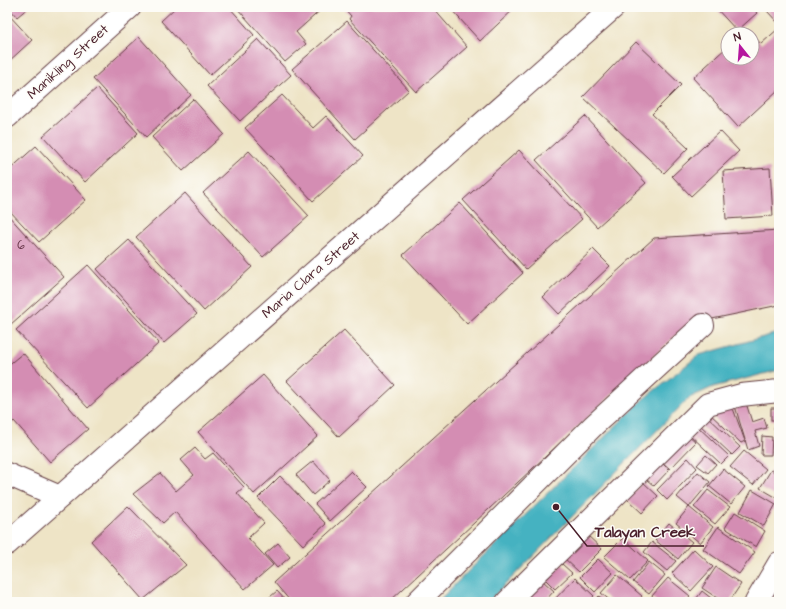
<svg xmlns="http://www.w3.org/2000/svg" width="786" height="609" font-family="'Architects Daughter',sans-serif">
<rect width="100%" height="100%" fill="#fdfcf7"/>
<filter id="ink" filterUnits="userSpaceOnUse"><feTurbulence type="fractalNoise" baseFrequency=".025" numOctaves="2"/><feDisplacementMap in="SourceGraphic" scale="8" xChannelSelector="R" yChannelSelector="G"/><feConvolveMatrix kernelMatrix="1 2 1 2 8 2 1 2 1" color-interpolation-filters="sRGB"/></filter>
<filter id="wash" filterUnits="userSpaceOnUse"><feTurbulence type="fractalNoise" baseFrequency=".012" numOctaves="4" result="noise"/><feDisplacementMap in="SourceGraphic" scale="16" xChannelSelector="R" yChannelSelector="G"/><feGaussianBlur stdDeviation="0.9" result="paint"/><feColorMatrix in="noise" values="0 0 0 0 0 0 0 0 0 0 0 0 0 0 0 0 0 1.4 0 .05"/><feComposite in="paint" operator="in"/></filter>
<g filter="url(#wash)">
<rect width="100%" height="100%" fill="#eee4c6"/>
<path fill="#44b2c1" stroke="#476876" d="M774,334H779V370L713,387L689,398L488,602H437L642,400L699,355Z"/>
<g id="blocks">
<g fill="#d48db3">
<path d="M8,7H29L17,17Z"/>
<path d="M176,7H229L254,35L210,75L161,21Z"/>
<path d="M236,7H324L296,32L306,44L285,62Z"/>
<path d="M343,7H432L467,47L416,92L349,19L351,16Z"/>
<path d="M449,7H516L480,41Z"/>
<path d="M715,7H752L757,13L737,31Z"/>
<path d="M771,7H779V24L767,11Z"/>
<path d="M7,13L32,40L7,63Z"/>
<path d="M347,21L409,90L355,139L292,69Z"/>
<path d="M779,28V89L738,127L693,78L728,46V58H752V34L761,44Z"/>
<path d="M747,29L752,34H742Z"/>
<path d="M139,37L191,95L146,137L93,79Z"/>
<path d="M258,39L291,75L240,121L207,86Z"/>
<path d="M636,42L681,85L652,114L688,148L664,173L583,97Z"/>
<path d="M97,88L138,133L85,182L43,136Z"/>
<path d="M282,95L313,128L326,116L363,156L313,201L245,128Z"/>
<path d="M193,99L224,134L183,171L152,137Z"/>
<path d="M585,116L646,183L597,227L536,160Z"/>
<path d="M720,131L739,151L691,196L672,176Z"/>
<path d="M36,146L86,200L39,242L7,208V172Z"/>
<path d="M519,150L582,219L526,269L463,200Z"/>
<path d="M249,151L309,216L263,257L203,193Z"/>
<path d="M770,168L773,216L726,219L723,171Z"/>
<path d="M185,193L252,267L204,311L136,237Z"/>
<path d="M460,203L523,273L467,324L403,255Z"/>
<path d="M7,214L64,277L10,325L7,322Z"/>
<path d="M779,230V305L688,324L389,602H291L274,582L654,238Z"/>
<path d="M129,240L197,314L164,343L97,269Z"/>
<path d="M593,249L610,266L559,314L543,297Z"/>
<path d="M88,265L159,343L88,408L16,330Z"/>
<path d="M344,330L395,385L339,437L287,381Z"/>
<path d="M23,353L88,429L50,462L14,421L7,427V366Z"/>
<path d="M263,375L318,436L254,494L198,432Z"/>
<path d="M731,403L745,441L741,443L709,413Z"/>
<path d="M746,403L752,422L764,418L767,428L755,431L759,446L748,450L735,406Z"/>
<rect x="771" y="408" width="8" height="12"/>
<path d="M707,416L740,447L732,455L699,424Z"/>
<path d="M775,423L779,424V430L774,429Z"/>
<path d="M697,426L729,456L721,464L689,434Z"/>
<path d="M687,434L696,442L670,469L661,461Z"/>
<path d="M779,435V454L773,452Z"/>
<path d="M762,436L772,437L771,455H761Z"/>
<path d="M195,448L205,459L213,453L244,487L237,493L264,523L248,538L273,565L245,589L175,512L163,523L133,494L160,473L176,491L194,475L181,460Z"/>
<path d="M744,451L766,469L753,485L730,467Z"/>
<path d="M706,455L716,464L708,473L697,465Z"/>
<path d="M688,458L697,468L667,500L657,490Z"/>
<path d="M779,458V470L774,467Z"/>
<path d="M313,461L330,480L313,495L296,475Z"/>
<path d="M662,463L669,470L654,486L646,479Z"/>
<path d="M723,469L745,487L731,504L709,486Z"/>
<path d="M771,470L779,474V499L760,488Z"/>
<path d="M351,471L367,487L330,521L315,504Z"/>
<path d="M698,472L710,482L689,507L713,527L700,543L676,523L689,507L677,497Z"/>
<path d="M280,476L326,524L303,545L258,498Z"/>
<path d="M643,482L658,496L642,513L627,499Z"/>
<path d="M708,490L730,507L715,524L694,507Z"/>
<path d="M752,490L776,504L764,526L740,512Z"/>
<path d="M128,506L186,565L143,600L91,541Z"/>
<path d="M735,512L765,531L756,547L725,528Z"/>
<path d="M669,523L692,542L678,559L655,540Z"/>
<path d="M718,527L755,552L739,574L703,549Z"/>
<path d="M586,534L602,549L579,572L564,558Z"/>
<path d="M623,538L648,561L630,580L604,557Z"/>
<path d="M652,542L676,561L667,571L644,552Z"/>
<path d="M278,543L290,557L277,568L265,554Z"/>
<path d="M694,549L713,567L691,591L672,573Z"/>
<path d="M598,559L613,573L595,592L580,577Z"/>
<path d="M649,562L665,575L649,594L633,582Z"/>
<path d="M562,564L572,573L555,589L546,580Z"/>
<path d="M716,567L741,584L729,602H723L702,588Z"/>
<path d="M617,575L642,596L638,602H612L601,593Z"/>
<path d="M575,578L594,596L588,602H552Z"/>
<path d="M668,578L690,596L685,602H657L651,597Z"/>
<path d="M542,580L554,591L544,602H535L528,595Z"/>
<path d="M277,591L287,602H264Z"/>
<path d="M702,591L716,602H694Z"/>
<path d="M599,596L606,602H594Z"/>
</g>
</g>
</g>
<g filter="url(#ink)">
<use href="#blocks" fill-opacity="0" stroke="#633d42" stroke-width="1"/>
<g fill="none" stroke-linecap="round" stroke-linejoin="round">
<defs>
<g id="minor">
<path d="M7,117L130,7"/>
<path d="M7,474L60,497"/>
<path d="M7,544L614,7"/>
<path d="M417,602L594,425L703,325"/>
<path d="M507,602L708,404L741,395L779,391"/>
<path d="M756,602L779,563"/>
</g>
</defs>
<use href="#minor" stroke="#633d42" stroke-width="24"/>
<use href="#minor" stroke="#fff" stroke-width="22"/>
</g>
</g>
<g text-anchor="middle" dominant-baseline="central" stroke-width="3" stroke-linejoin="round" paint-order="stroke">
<g font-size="12" fill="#6c3a4d">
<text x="21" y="245">6</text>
</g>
<g font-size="14" fill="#4a1f2b" stroke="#fdfcf7">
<text transform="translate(68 62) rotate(-42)">Manikling Street</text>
<text transform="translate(311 275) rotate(-41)">Maria Clara Street</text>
</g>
</g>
<path fill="none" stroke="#4a1f2b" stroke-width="1.5" d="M556 507L587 546H704"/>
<circle fill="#4a1f2b" stroke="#fdfcf7" stroke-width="1.5" cx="556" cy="507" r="4"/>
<g font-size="15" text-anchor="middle" font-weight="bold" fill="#4a1f2b" stroke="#fdfcf7" stroke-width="3" stroke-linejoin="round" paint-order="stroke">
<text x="645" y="537">Talayan Creek</text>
</g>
<rect width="786" height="609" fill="none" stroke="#fdfcf7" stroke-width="24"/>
<g transform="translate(740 46) rotate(343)"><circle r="19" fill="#fdfcf7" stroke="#b5a4a5"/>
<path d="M0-3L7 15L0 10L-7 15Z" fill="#b5179e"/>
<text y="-6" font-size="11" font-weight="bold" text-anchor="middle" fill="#4a1f2b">N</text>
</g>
</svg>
